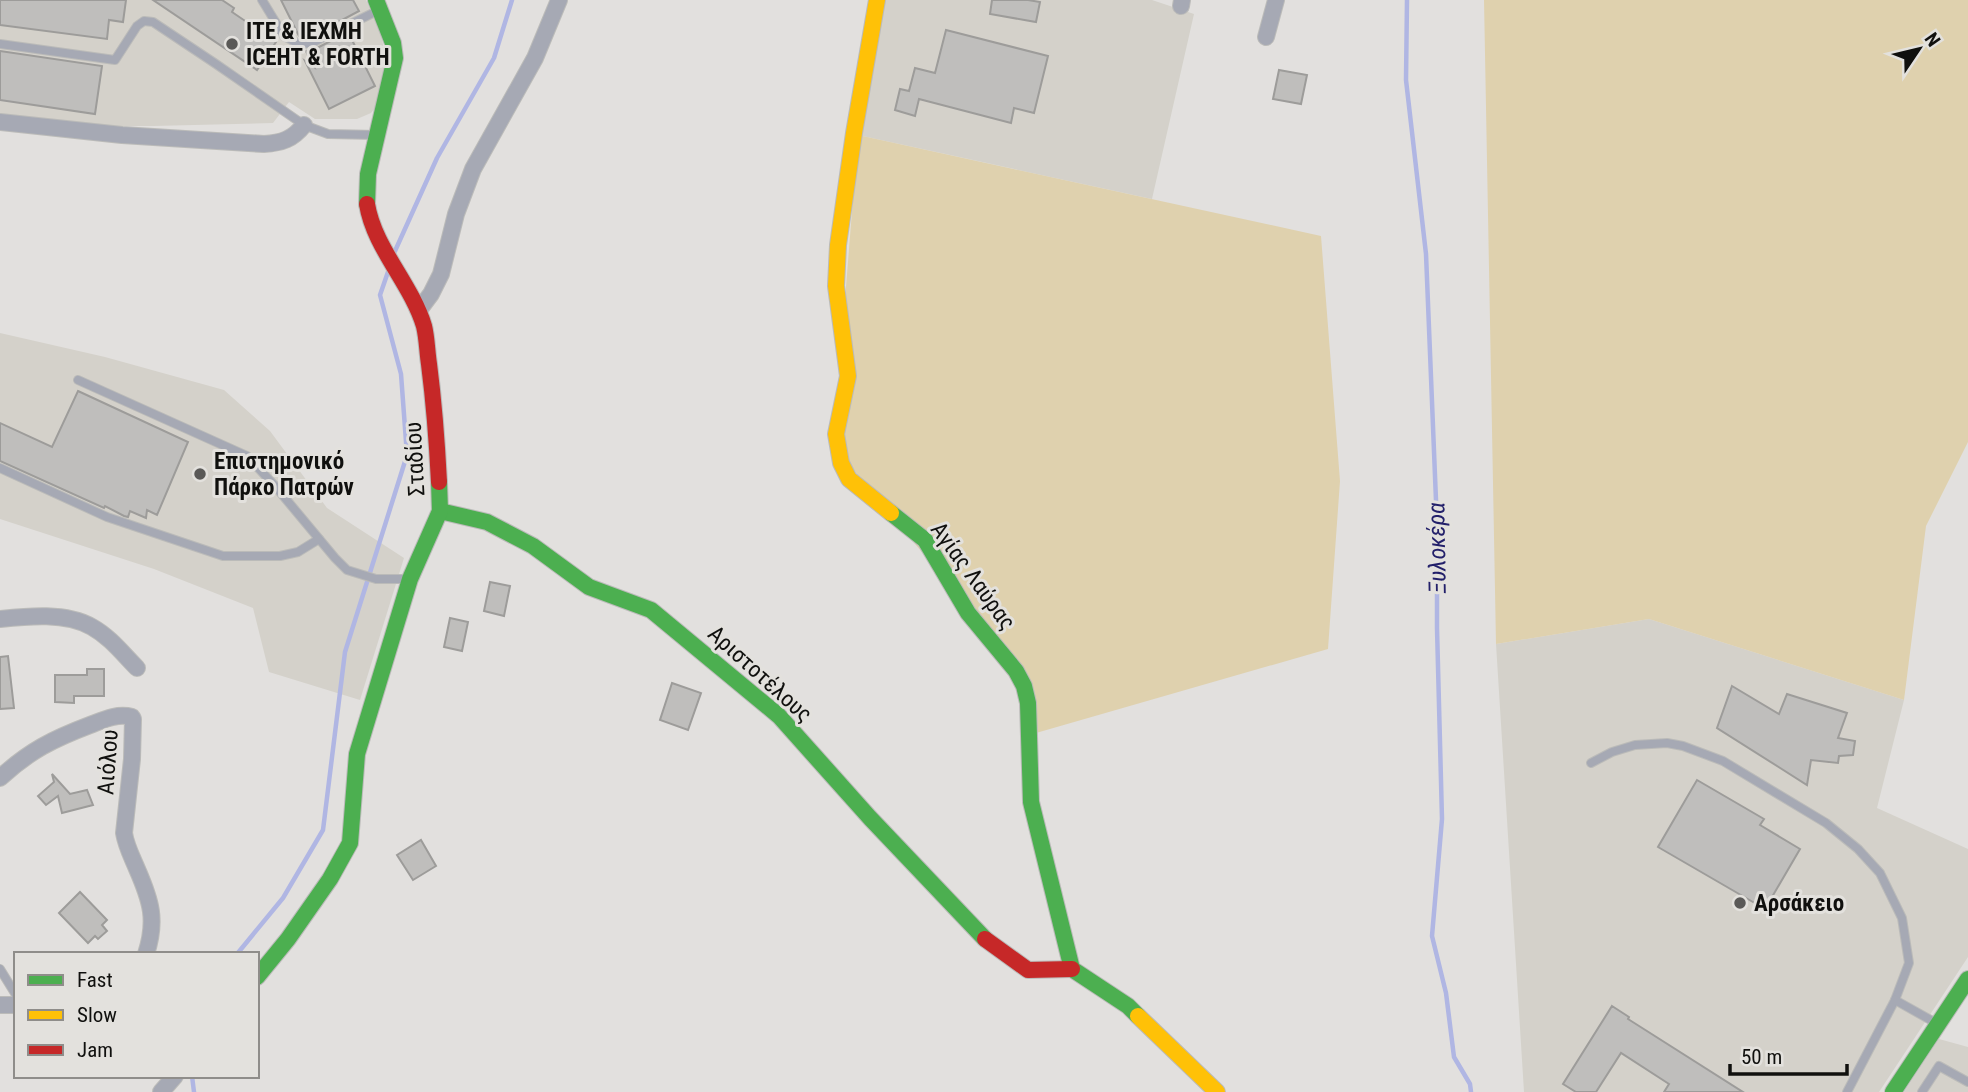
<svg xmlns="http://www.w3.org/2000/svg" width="1968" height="1092" font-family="'Roboto Condensed',sans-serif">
<rect width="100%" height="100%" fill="#e2e0de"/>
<g fill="#d4d1ca">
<path d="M0,0H366L381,35L385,54V66L375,108L371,113L357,119H315L289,102L273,123L153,126H95L0,115Z"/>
<path d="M882,0H1152L1194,14L1152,199L858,135Z"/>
<path d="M0,333L105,357L224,390L270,431L327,508L404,558L360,700L269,672L253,608L154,569L0,519Z"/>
<path d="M1649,619L1904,700L1877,808L1968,849V957L1879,1092H1524L1496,644Z"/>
<path d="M1939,1039L1968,1047V1092H1904Z"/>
</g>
<g fill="#dfd1ae">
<path d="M1484,0H1968V442L1926,526L1904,700L1649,619L1496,644Z"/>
<path d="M858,135L1321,236L1340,481L1328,649L1036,733L1031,681L860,479L848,460L843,438L846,287Z"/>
</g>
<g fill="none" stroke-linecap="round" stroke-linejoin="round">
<g stroke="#b0b6e3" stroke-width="4.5">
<path d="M1407,0L1406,80L1426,254L1437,525V628L1442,819L1432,936L1446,993L1454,1057L1470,1084L1471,1092"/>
<path d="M395,251L437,158L494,58L512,0"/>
<path d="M237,954L283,898L323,830L345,652L407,455L401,374L380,295L389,269"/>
<path d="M192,1076L194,1092"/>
</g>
</g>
<g fill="#bfbebc" stroke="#9d9c9a" stroke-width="2">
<path d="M0,0H126L123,22L109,20L107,39L0,25Z"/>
<path d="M153,0H222L234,8L232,12L276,42L257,70Z"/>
<path d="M281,0H353L359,11L314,35L302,38L299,36Z"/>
<path d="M992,0H1028L1040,2L1036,22L990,14Z"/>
<path d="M946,30L1048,56L1034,113L1014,108L1011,123L919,99L915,116L895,110L900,89L909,91L915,68L935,73Z"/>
<path d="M348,32L375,86L329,109L305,61L314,67L306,51L319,47Z"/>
<path d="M0,51L102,66L95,114L0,100Z"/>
<path d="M1279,70L1307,75L1301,104L1273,99Z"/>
<path d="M78,391L188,442L157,515L147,510L146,518L130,511L128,517L124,516L105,506L104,508L0,461V423L52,447Z"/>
<path d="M490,582L510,586L504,616L484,611Z"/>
<path d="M450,618L468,622L462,651L444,647Z"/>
<path d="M8,656L14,708L0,709V657Z"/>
<path d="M87,669H104V696H74V703L55,702V675H87Z"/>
<path d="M672,683L701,693L688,730L660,720Z"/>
<path d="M1732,686L1779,714L1787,694L1847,713L1838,738L1855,741L1853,755L1839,756L1838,763L1811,760L1807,785L1717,728Z"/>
<path d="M52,774L70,794L87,790L93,805L62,813L58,796L46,805L38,796L54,782Z"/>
<path d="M1697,780L1764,819L1760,825L1800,849L1765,909L1658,847Z"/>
<path d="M421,840L436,866L413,880L397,855Z"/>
<path d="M80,892L107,920L102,925L107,931L98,939L95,936L88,943L59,913Z"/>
<path d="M1612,1006L1629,1017L1628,1019L1743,1092H1664L1669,1084L1621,1053L1596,1092H1576L1563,1084Z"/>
</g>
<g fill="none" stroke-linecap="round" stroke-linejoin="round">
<defs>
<g id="lane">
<path d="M262,0L284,36L301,45L316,41L377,11"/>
<path d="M0,44L115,60L137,26L144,21L153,22L216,64L304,125L328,134L377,135"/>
<path d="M78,380L247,456L275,486L335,558L347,570L376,579H408"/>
<path d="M0,468L107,517L223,556H280L298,552L319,539"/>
<path d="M1591,763L1612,752L1635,745L1667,743L1683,746L1723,761L1826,823L1858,849L1880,873L1902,918L1909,963L1895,1000L1847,1092"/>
<path d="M0,969L16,995"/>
<path d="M1895,1000L1936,1023"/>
<path d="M1922,1092L1939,1066L1968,1082"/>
</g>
<g id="street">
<path d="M1181,6L1182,0"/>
<path d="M1266,37L1276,0"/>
<path d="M0,122L122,135L264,144C282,143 293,139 304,125"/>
<path d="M419,310L431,294L441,274L456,214L473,169L535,58L559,0"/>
<path d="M0,619C28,616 66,612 92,627C110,637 123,654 137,668"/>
<path d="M0,778C29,751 53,739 90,725C103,720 117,713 132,717L133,719L132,759L124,833C126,846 132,857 137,869C151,901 157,920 146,954"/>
<path d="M0,1005H16"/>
<path d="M161,1092L175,1076"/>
</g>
<g id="fast">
<path d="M367,204L368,174L395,58L393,43L376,0"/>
<path d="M440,511L487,522L533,546L589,587L651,610L779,716L870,818L985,939"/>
<path d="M891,513L925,540L968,613L1016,671L1024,686L1028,703L1031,802L1072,969L1128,1006L1138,1016"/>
<path d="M257,977L288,939L330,879L350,843L357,754L410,579L440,511L439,482"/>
<path d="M1893,1092L1968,979"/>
</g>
<g id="slow">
<path d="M877,0L854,133L838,245L836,286L848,376L836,434L841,463L849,479L891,513"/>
<path d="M1138,1016L1217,1092"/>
</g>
<g id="jam">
<path d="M367,204C374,248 411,283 424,326C427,338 427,351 429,364C434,403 437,442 439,482"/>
<path d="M985,939L1028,970L1072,969"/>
</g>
</defs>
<use href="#lane" stroke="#bbbbb9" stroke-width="10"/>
<use href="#street" stroke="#bbbbb9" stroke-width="18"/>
<use href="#fast" stroke="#bbbbb9" stroke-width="18"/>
<use href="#slow" stroke="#bbbbb9" stroke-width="18"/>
<use href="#jam" stroke="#bbbbb9" stroke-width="18"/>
<use href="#lane" stroke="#a6a9b4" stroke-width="8"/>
<use href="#street" stroke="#a6a9b4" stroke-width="16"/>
<use href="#fast" stroke="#4caf50" stroke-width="16"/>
<use href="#slow" stroke="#ffc107" stroke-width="16"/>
<use href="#jam" stroke="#c62828" stroke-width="16"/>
</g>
<g fill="#5a5957" stroke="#e3e1dd" stroke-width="2.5">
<circle cx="232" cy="44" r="7"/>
<circle cx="200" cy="474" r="7"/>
<circle cx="1740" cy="903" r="7"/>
</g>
<g text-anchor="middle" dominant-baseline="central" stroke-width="6" stroke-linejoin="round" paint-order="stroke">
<g font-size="23" font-weight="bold" fill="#10100e" stroke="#e3e1dd" text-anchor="start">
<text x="246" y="31">ΙΤΕ &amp; ΙΕΧΜΗ<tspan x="246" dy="26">ICEHT &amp; FORTH</tspan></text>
<text x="214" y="461">Επιστημονικό<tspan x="214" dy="26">Πάρκο Πατρών</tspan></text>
<text x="1754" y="903">Αρσάκειο</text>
</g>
<g font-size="23" fill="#10100e" stroke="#e3e1dd">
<text transform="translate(415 459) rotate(-93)">Σταδίου</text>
<text transform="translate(973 576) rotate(54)">Αγίας Λαύρας</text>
<text transform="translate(760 674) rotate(42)">Αριστοτέλους</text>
<text transform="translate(108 762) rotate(-86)">Αιόλου</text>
</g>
<g font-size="24" font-style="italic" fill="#23206a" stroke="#e3e1dd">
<text transform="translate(1437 548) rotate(-91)">Ξυλοκέρα</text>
</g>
</g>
<rect x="14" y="952" width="245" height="126" fill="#e3e1dd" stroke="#8f8d8a" stroke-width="2"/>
<rect x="28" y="975" width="35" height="10" fill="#4caf50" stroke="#8f8d8a" stroke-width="2"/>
<text x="77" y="987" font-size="21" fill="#10100e">Fast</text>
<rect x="28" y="1010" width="35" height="10" fill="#ffc107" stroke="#8f8d8a" stroke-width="2"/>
<text x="77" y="1022" font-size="21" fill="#10100e">Slow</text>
<rect x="28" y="1045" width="35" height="10" fill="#c62828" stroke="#8f8d8a" stroke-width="2"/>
<text x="77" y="1057" font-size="21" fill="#10100e">Jam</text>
<g transform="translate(1919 49) rotate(55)" stroke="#e3e1dd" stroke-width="5" paint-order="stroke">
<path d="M0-5L12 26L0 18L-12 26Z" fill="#10100e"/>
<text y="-10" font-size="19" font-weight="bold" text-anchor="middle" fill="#10100e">N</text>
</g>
<path d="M1730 1064v10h117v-10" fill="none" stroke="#10100e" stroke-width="3.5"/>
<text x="1741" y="1064" font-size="21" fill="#10100e" stroke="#e3e1dd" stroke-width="5" paint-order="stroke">50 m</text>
</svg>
